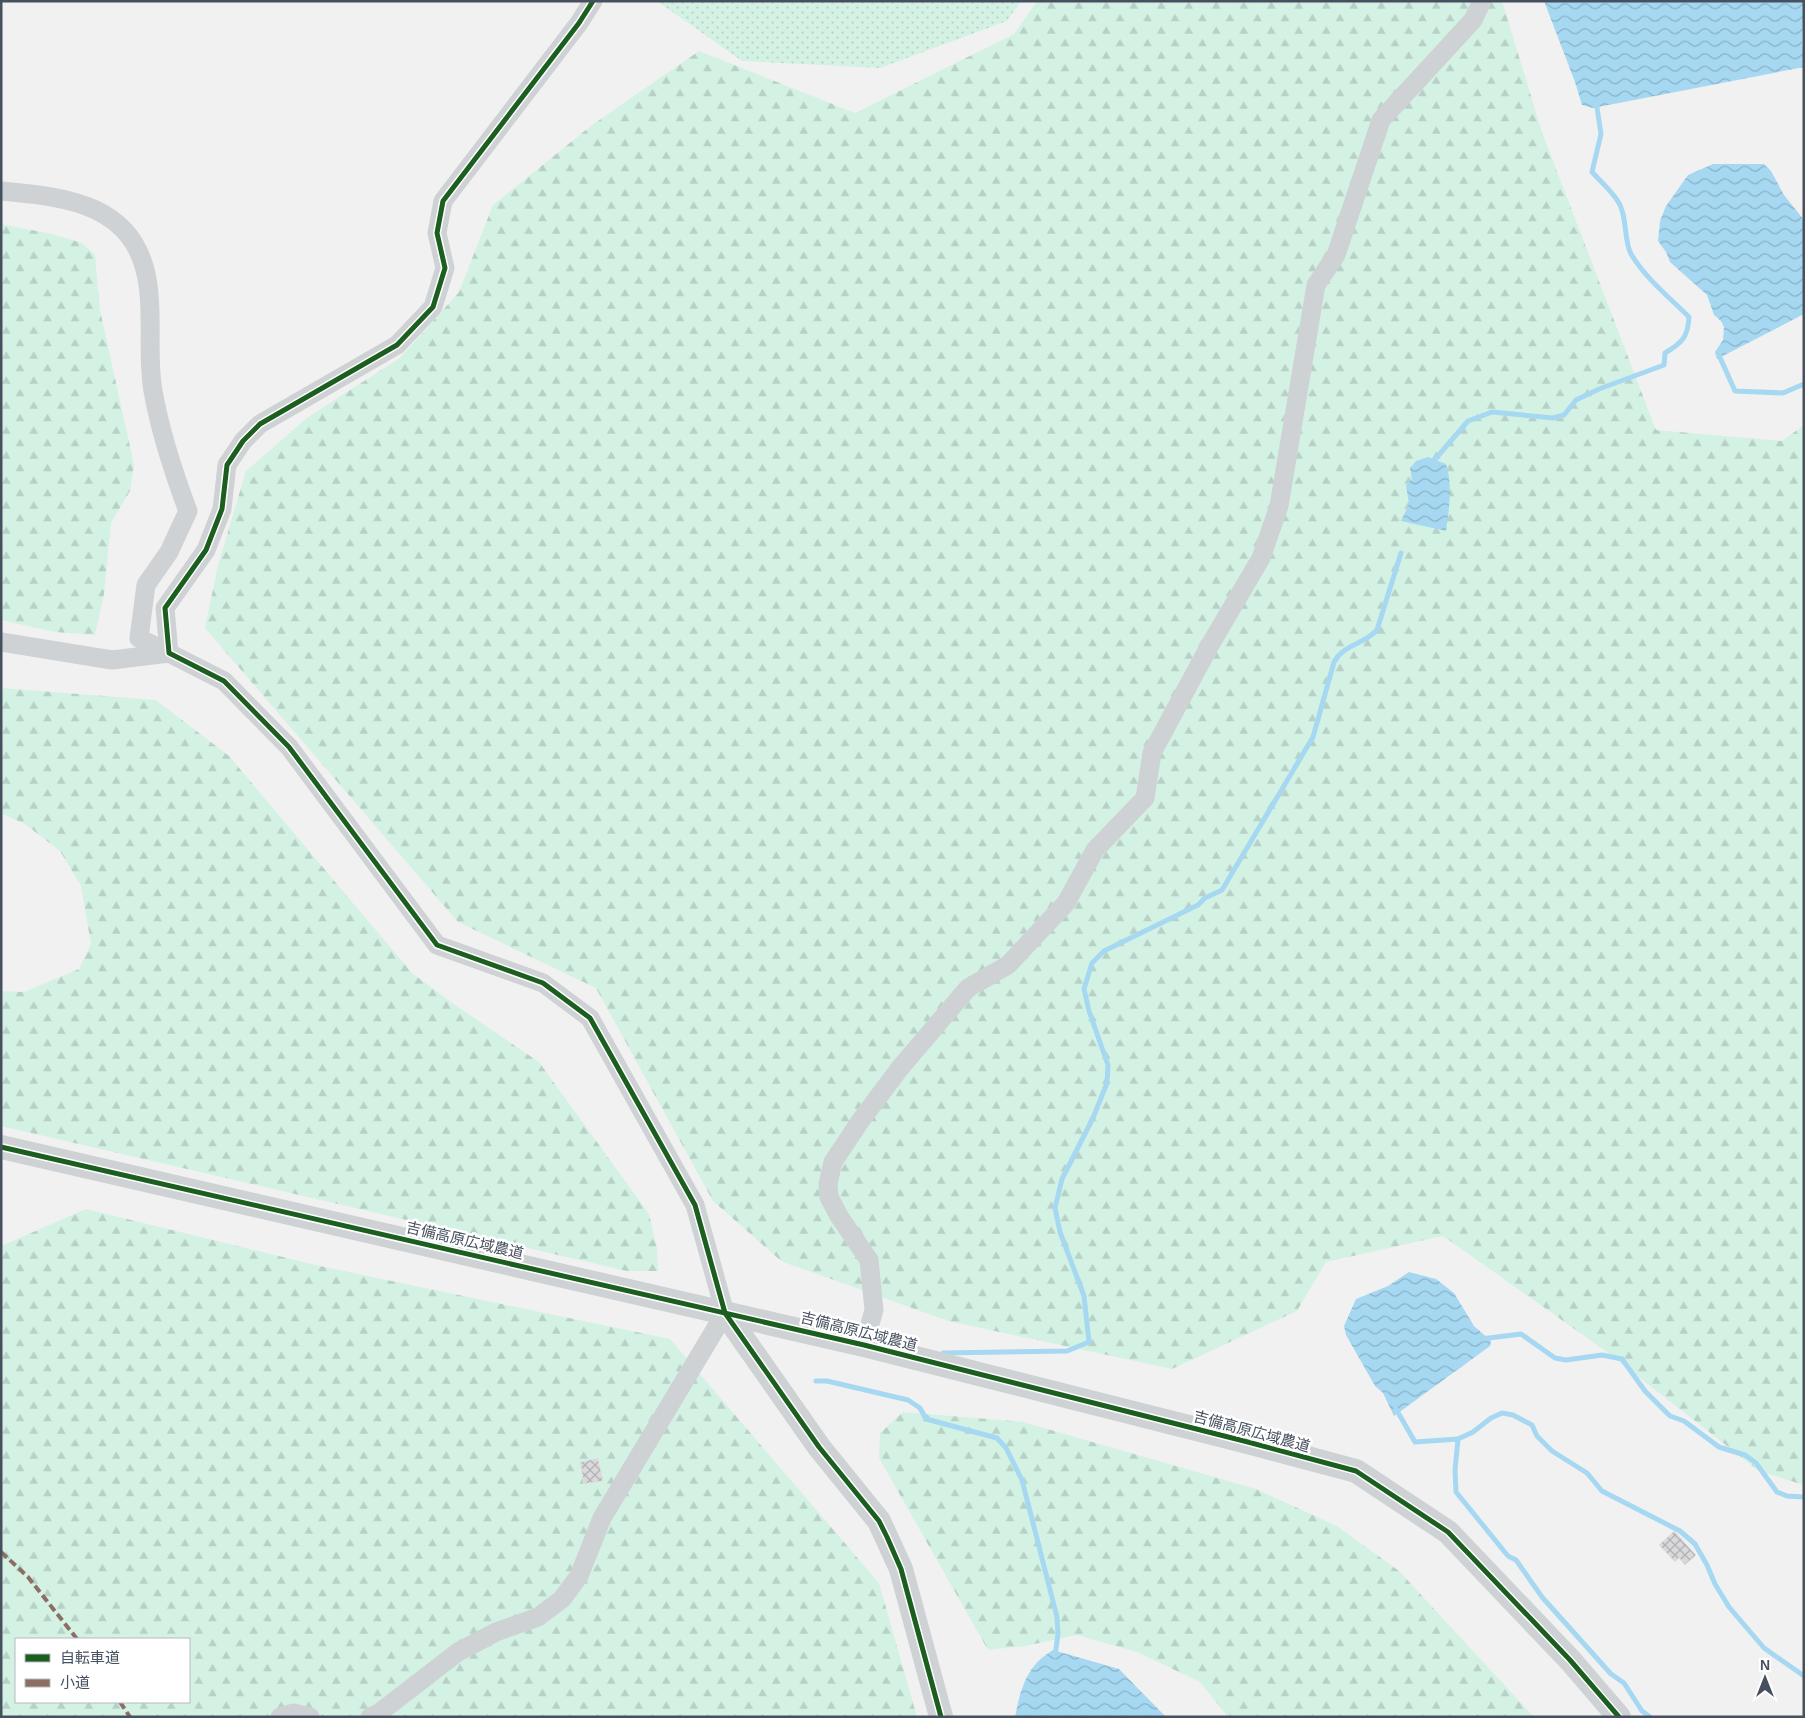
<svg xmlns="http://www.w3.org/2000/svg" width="1805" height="1718" font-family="Helvetica,'Noto Sans JP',sans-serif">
<defs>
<pattern id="grass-dots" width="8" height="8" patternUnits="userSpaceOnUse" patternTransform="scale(1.25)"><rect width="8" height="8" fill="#d4f2e4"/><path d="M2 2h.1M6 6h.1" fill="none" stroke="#b7d1c6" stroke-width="1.8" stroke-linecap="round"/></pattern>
<pattern id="forest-firs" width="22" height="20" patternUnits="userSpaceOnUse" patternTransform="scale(1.25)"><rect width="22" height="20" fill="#d4f2e4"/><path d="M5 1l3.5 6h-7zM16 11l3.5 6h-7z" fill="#b7d1c6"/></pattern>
<pattern id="water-waves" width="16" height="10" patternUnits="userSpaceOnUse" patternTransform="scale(1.25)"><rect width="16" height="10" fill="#a6d8f2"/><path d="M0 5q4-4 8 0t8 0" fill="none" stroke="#89b2c7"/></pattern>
<pattern id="building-cross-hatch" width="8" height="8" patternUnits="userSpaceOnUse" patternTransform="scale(1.25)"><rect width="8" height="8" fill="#d9d9db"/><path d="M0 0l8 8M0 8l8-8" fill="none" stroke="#b2b2b5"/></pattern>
</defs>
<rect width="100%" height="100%" fill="#f2f1f1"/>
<path fill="url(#grass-dots)" d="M657,1H1021L1007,21L880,68L742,61Z"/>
<g fill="url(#forest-firs)" fill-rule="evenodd">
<path d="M1037,1H1502L1542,132L1656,430L1782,441L1804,425V1485L1759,1471L1604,1350L1443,1236L1326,1262L1297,1311L1172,1369L948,1321L781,1261L713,1201L596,988L458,922L205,628L218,565L246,471L308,417L400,358L459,292L493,205L592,125L699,51L855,113L1014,34Z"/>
<path d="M1,224L52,234L82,243L95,255L100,310L134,465L130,491L111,523L104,594L95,635L55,632L1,620Z"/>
<path d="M1,688L156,700L229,756L412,973L455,1005L539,1062L649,1214L657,1248L658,1271H627L1,1126V991L24,992L79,969L91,944L81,886L60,851L25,824L1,813Z"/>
<path d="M86,1209L320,1266L670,1339L879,1583L917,1717H1V1246ZM16,1639H189V1702H16Z"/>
<path d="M903,1412L1023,1422L1256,1489L1337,1526L1399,1571L1534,1717H1228L1200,1682L1137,1652L1077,1635L1025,1646L988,1650L879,1458L880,1433Z"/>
</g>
<g fill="url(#water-waves)">
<path d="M1544,1H1804L1802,39L1804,67L1593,108L1582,105L1575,82Z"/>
<path d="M1713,164H1764L1771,171L1784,195L1804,220V314L1717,359L1715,352L1723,340L1724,327L1721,321L1714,315L1707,295L1670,262L1666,252L1658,241L1660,221L1666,206L1688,175Z"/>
<path d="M1428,457L1446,464C1453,486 1449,509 1446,531L1401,521L1409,504L1406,485L1412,479L1410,468L1416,461Z"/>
<path d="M1409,1272L1436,1279L1454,1293L1474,1326L1491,1341L1490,1346L1394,1416L1383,1393L1375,1386L1346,1335L1344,1326L1356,1299L1388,1286Z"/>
<path d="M1053,1650L1119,1669L1166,1717H1015C1021,1688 1026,1666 1053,1650Z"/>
</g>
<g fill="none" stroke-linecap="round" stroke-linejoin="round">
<g stroke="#a6d8f2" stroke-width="5">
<path d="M1718,353L1735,391L1783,393L1804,384"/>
<path d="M1431,464L1468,421L1492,412L1553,418L1564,415L1576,400L1599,389L1664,365L1665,353C1682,343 1688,337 1689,317C1669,297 1646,279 1631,254C1624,241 1627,219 1620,205C1615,194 1600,181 1592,172L1601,134L1596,101"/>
<path d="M1481,1339L1521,1334L1555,1358L1566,1360L1602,1355L1622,1359L1645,1391L1670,1416L1684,1421L1719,1447L1745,1455L1756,1463L1777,1492L1787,1496L1804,1497"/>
<path d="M943,1353L1067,1351L1089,1342L1084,1296L1060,1232L1055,1208L1062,1179L1093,1118L1107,1083L1108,1065L1089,1011L1084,989L1092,963L1104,951L1198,905L1205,898L1222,890L1313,737L1334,662C1344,644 1363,645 1377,630L1401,553"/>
<path d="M816,1381H827L908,1400L920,1408L926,1419L997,1438L1006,1448L1022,1480L1057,1617L1058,1634L1055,1656"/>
<path d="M1396,1409L1415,1442L1458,1439L1455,1470L1456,1492L1508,1556L1516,1560L1542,1597L1611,1674L1624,1683L1642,1711L1650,1717"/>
<path d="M1458,1439L1473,1432L1491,1418L1502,1413L1513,1415L1532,1425L1537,1436L1552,1451L1587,1473L1602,1491L1680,1531L1695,1544L1707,1565L1715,1584L1729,1607L1764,1648L1804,1676"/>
</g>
</g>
<g fill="url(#building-cross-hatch)" stroke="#e3e3e4">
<path d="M598,1458L603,1481L584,1484L580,1462Z"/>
<path d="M1674,1531L1696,1555L1685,1565L1679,1558L1675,1562L1659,1545Z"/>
</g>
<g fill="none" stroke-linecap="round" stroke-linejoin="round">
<g stroke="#cfd2d5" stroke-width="19">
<path d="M1,191C68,197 137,204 148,285C153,319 147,357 153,391C160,430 174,474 188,511L169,552L146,585L139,638L169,653"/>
<path d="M1,642L112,660L169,653"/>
<path d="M864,1345L874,1310L869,1260L839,1216L829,1197L828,1184L833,1162L861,1120L900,1068L968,988L1008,965L1066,903L1095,850L1145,798L1152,753L1210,645L1261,558L1279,506L1316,285L1336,255L1381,120L1473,20L1482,1"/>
<path d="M280,1717L294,1713L310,1717"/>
<path d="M370,1717L379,1713L458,1652L496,1632L538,1617L562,1599L579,1576L602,1518L725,1313L695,1205L590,1018L543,983L437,945L289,747L224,681L169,653L165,608L206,550L222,509L227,465L243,441L260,424L397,345L433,307L445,268L437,233L443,201L579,23L593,1"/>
</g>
<g stroke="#cfd2d5" stroke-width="24">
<path d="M1,1147L864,1345L1244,1441L1356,1471L1448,1532L1570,1660L1619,1717"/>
<path d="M725,1313L819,1447L879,1521L901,1569L941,1717"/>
</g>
<g stroke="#8d6e63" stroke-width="4" stroke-dasharray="8 4" stroke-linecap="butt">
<path d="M1,1552L28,1577L77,1639"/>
<path d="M120,1702L130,1717"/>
</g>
<defs>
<g id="cycleway">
<path d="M593,1L579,23L443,201L437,233L445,268L433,307L397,345L260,424L243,441L227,465L222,509L206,550L165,608L169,653L224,681L289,747L437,945L543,983L590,1018L695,1205L725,1313L819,1447L879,1521L887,1537L901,1569L941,1717"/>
<path d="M1,1147L864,1345L1244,1441L1356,1471L1448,1532L1570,1660L1619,1717"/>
</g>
</defs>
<use href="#cycleway" stroke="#fff" stroke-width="8"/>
<use href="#cycleway" stroke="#1b5e20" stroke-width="5"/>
</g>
<g text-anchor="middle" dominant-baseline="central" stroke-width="5" stroke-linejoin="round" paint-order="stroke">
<g font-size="15" fill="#46505f" stroke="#fff">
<text transform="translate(465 1240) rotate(13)">吉備高原広域農道</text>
<text transform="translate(859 1331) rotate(14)">吉備高原広域農道</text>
<text transform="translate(1252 1431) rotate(15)">吉備高原広域農道</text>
</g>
</g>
<rect width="1805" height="1718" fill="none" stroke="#46505f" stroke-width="5"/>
<rect x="15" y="1638" width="175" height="65" fill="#ffffff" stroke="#b5b9bf"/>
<rect x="25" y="1654" width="25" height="8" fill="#1b5e20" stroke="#b5b9bf"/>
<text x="60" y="1663" font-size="15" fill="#46505f">自転車道</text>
<rect x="25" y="1679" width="25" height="8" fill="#8d6e63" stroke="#b5b9bf"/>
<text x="60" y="1688" font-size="15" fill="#46505f">小道</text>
<g transform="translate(1765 1678)" stroke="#ffffff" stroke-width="4" paint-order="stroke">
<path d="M0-4L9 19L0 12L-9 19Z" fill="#46505f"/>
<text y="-8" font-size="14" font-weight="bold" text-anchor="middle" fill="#46505f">N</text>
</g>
</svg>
